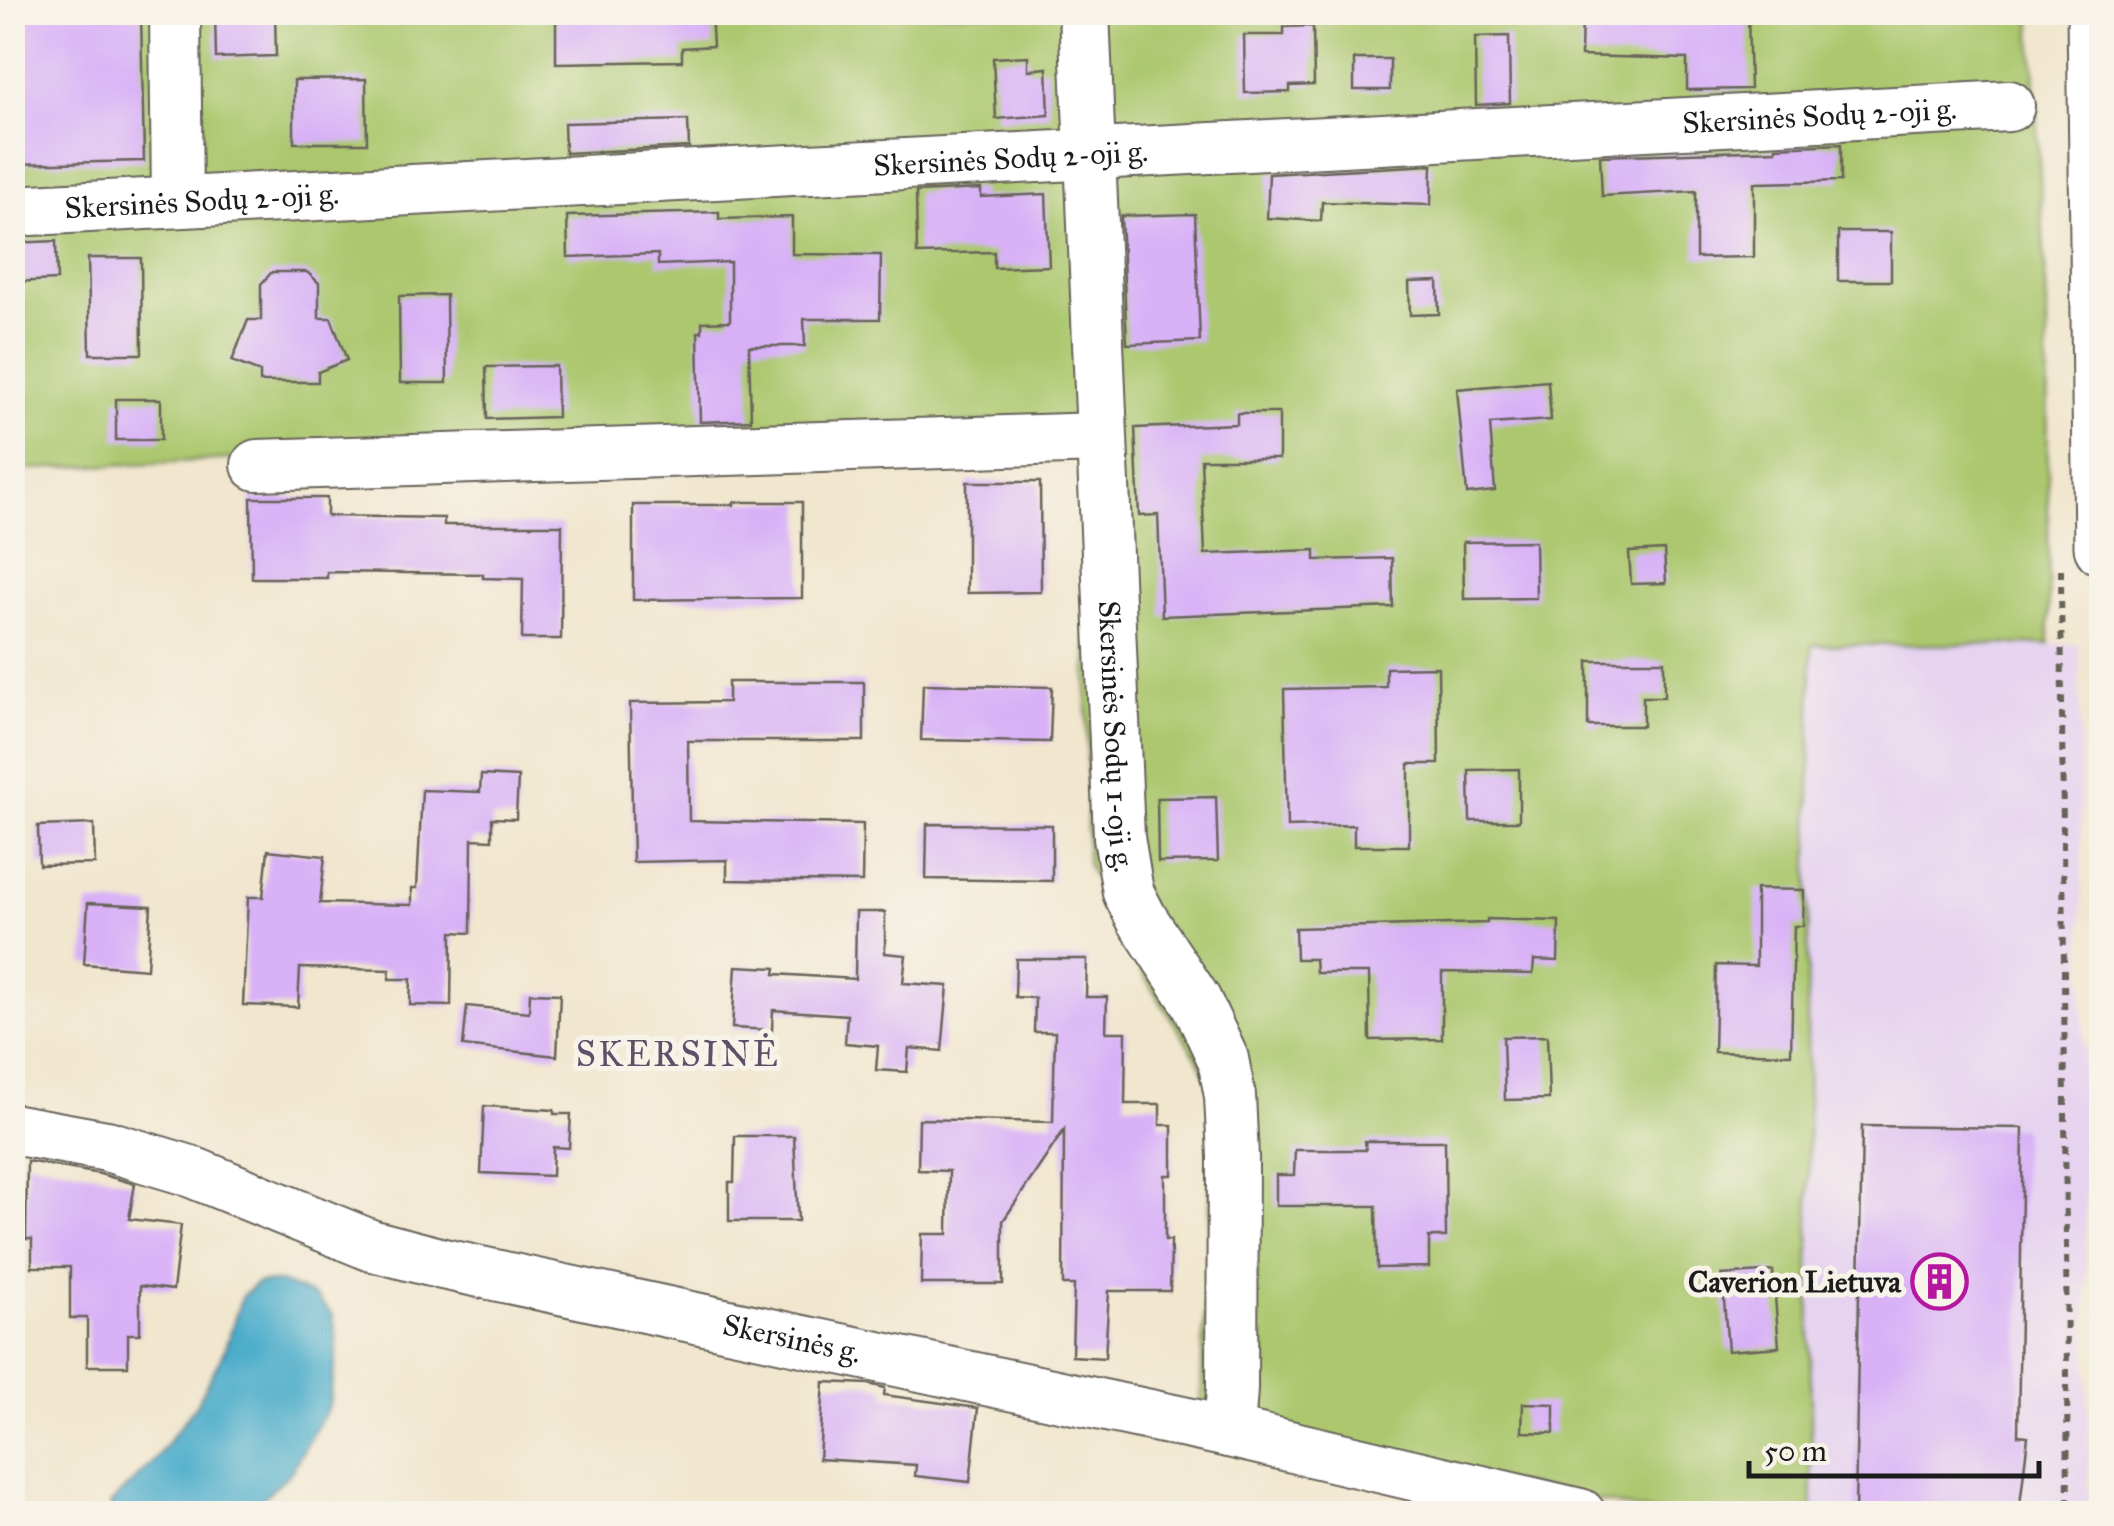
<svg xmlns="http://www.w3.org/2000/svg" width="2114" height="1526" font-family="'IM FELL Great Primer',serif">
<rect width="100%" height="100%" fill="#f7f3e8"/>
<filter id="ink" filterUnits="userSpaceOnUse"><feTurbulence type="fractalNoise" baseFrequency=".01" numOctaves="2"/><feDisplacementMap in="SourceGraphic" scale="20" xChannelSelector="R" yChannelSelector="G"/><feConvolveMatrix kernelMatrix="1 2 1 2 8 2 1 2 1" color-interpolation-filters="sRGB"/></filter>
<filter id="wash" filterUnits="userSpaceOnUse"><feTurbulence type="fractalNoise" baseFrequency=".0048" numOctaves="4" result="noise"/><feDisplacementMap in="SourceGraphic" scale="40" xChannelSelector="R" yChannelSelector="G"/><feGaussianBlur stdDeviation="2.25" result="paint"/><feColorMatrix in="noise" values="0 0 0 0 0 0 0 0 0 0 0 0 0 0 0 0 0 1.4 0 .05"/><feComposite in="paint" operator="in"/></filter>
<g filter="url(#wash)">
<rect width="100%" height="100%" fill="#f1e6ce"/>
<path fill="#e6d3f0" d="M1812,644H2079L2089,1513L1812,1514L1807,1019Z"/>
<path fill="#acc76e" stroke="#647245" stroke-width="2.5" d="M13,13H2031L2047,305L2049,644L1812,645L1807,1019L1812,1513H1653L1200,1413L1215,1102L1201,1064L1124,945L1087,863V658L1082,417L13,470Z"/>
<path fill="#4aacca" stroke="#336473" stroke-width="2.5" d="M280,1282L315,1296L333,1315L337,1352L329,1405L291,1472L247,1513H110L111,1503L153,1462L196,1405L224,1351L242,1296L257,1283Z"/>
<g id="blocks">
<g fill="#d8b1f7">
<path d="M12,12H141L144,161L12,164Z"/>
<path d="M215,12H275L276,56L216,58Z"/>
<path d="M556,12H711L713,46L682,48V61L556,63Z"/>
<path d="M1582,12H1748L1750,89L1687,90V59L1581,56Z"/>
<path d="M1313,26L1314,85L1290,86V92L1245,93L1244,35H1284V27Z"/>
<path d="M1509,36L1510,103L1476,105L1475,37Z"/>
<path d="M1028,56V70L1047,68L1049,115L996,119L993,58Z"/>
<rect x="1354" y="59" width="36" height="31"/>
<path d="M366,79L367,143H294V80Z"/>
<path d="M688,120L689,147L565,153L564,123Z"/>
<path d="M1841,144V181L1754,183V257L1696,258V191L1602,196L1600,156L1776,150V147Z"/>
<path d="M1432,165L1431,205L1322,202L1321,221L1267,218L1269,174Z"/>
<path d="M981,189V197L1046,194L1049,266L994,268V252L917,254L916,192Z"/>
<path d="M719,212V219L792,217V254L881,255L880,319H804L805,346H749L751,420L700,422L698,332H702V322L730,321V262L658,265V254L568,257L567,216Z"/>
<path d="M1195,214L1200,341L1127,344L1121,216Z"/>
<rect x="1838" y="232" width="53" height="49"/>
<path d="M56,241L57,280L12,282V243Z"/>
<path d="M88,258H141L142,354H90Z"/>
<path d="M272,272H307L319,283V318H331L347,360L318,372V382H260V372L232,361L248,320H261V284Z"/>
<path d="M1438,281L1439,314L1410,315L1409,282Z"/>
<path d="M446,295L447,383H400L399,296Z"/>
<path d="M556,366L557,417L487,419L486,367Z"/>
<path d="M1548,381L1551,420L1490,424L1495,491L1467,494L1457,389Z"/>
<rect x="116" y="399" width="45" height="41"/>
<path d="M1237,413H1279V459H1201L1205,554L1315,550V560L1392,558L1393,607L1162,616L1158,515L1139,516L1135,428L1237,424Z"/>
<path d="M967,482H1040L1041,592L967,593Z"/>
<path d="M251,498H327V516L444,518V525H562L561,639H522L523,579L483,578V574L327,572V578H252Z"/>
<path d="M734,502H802V598L633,600V505H734Z"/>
<path d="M1535,541L1536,598L1464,599L1463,542Z"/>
<path d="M1664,550L1666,583L1631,584L1629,552Z"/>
<path d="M1588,661H1664V697H1643V726H1588Z"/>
<path d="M1438,667L1439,764H1409V846H1354V825L1287,827L1284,689L1386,687V668Z"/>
<path d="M728,682H864V741H688L689,821L863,824L862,882L727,880V860L633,862L630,703L728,702Z"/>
<path d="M923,684L1052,687L1050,742L921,740Z"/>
<path d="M1519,769V821H1470L1469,770Z"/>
<path d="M481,775L518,777L516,819L492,818V840L472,839L471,933L452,932L451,1006L410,1005L411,979H389L390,970L300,968L298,1007L243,1005L248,897H263L268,850L325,856L320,903L412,905V888H417L422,790L480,792Z"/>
<path d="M1216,797L1218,861L1158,862L1157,798Z"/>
<path d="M94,824L95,864L39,865L38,826Z"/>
<path d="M927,824L1052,825V881L926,879Z"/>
<path d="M1756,889L1804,890L1803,926H1794L1791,1054L1714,1052L1716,965L1756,966Z"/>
<path d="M88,903L151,906L147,969L84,964Z"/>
<path d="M856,912H885V953L906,955L903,983L948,986L942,1051L909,1048L907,1072L876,1070L878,1046L845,1043L847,1015L773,1010L772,1030L732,1028L736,966L776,968L775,974L855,979Z"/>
<path d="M1487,919L1559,921L1558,961L1534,960L1533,974L1442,972V1039L1370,1040L1369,973H1316L1315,959H1296L1295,928L1487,923Z"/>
<path d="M1016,959H1087L1086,997H1107L1106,1032H1126L1125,1104H1160V1125H1172V1175H1165V1240H1171L1170,1291H1109L1105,1358L1072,1356L1074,1285H1063L1064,1130L1003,1221V1284H921L922,1234H948L949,1171L918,1170L919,1119L1053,1122L1055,1032H1034L1035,998L1015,997Z"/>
<path d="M530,993L560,994L557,1056L463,1046L467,1006L529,1012Z"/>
<path d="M1547,1036L1549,1099L1505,1100L1503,1037Z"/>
<path d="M484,1106L554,1110V1114H571L569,1148L553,1147L552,1176L481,1173Z"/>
<path d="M1862,1126L2023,1128L2018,1435L2028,1436L2019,1514H1855Z"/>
<path d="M735,1136H794L798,1221H729V1182H734Z"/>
<path d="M1365,1141H1445L1446,1237H1429V1267L1377,1268L1376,1206H1276V1175H1294L1295,1150H1366Z"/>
<path d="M27,1161L100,1174L135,1184L129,1219L181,1225L173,1290L140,1286V1334H128V1366H87V1318H70V1267H32V1239H26Z"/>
<path d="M1773,1271L1779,1347L1728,1351L1722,1275Z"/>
<path d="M824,1382L869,1384L885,1388L884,1395L978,1408L970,1482L915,1476L916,1465L819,1459Z"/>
<path d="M1523,1403L1554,1404V1433L1522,1432Z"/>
</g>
</g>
</g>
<g filter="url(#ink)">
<use href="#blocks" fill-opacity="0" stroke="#67635a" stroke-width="2.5"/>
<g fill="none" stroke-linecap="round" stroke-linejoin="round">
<defs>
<g id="minor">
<path d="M175,12L177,202"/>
<path id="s1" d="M1084,12L1119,837L1128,892L1142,919L1196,1001L1223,1059L1230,1096L1233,1157L1232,1389L1229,1432"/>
<path id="s2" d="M12,211L2009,106"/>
<path d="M257,465L1100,438"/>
<path id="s3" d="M12,1129L107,1146L187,1170L370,1245L443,1264L1229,1432L1580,1514"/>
</g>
<path id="highway" d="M2095,12L2102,547"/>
</defs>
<use href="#minor" stroke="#67635a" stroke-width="54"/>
<use href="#highway" stroke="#67635a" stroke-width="59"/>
<path stroke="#67635a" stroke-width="6" stroke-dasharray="8 8" stroke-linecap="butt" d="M2061,569L2068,1514"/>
<use href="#minor" stroke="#fff" stroke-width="50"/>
<use href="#highway" stroke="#fff" stroke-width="55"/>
</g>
</g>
<defs>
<symbol id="building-ring" viewBox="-11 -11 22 22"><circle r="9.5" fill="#f7f3e8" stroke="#b5179e" stroke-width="1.5"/><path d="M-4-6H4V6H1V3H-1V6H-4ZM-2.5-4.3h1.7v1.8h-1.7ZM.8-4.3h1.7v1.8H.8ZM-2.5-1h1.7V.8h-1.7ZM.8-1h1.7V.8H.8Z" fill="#b5179e"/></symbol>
</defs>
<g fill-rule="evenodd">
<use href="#building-ring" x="1908" y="1250" width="63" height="63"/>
</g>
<g text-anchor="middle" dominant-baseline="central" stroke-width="10" stroke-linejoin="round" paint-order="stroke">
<g font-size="30" fill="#1c1c1c" stroke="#f7f3e8">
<text stroke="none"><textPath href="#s2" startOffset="1810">Skersinės Sodų 2-oji g.</textPath></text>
<text stroke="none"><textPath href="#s2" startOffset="1000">Skersinės Sodų 2-oji g.</textPath></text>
<text stroke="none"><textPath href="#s2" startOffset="190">Skersinės Sodų 2-oji g.</textPath></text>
<text stroke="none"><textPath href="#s1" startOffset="725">Skersinės Sodų 1-oji g.</textPath></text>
<text stroke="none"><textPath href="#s3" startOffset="810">Skersinės g.</textPath></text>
</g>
<g font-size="30" font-weight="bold" fill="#1c1c1c" stroke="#f7f3e8" text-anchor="end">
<text x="1901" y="1282">Caverion Lietuva</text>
</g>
<g font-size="35" letter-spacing="2.5" fill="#5e5069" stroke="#f7f3e8">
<text x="678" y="1054">SKERSINĖ</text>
</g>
</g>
<rect width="2114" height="1526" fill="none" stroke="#f7f3e8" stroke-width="50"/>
<path d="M1749 1461v15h290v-15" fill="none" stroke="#1c1c1c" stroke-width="5"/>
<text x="1764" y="1461" font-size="30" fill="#1c1c1c" stroke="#f7f3e8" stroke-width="8" paint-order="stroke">50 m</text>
</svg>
